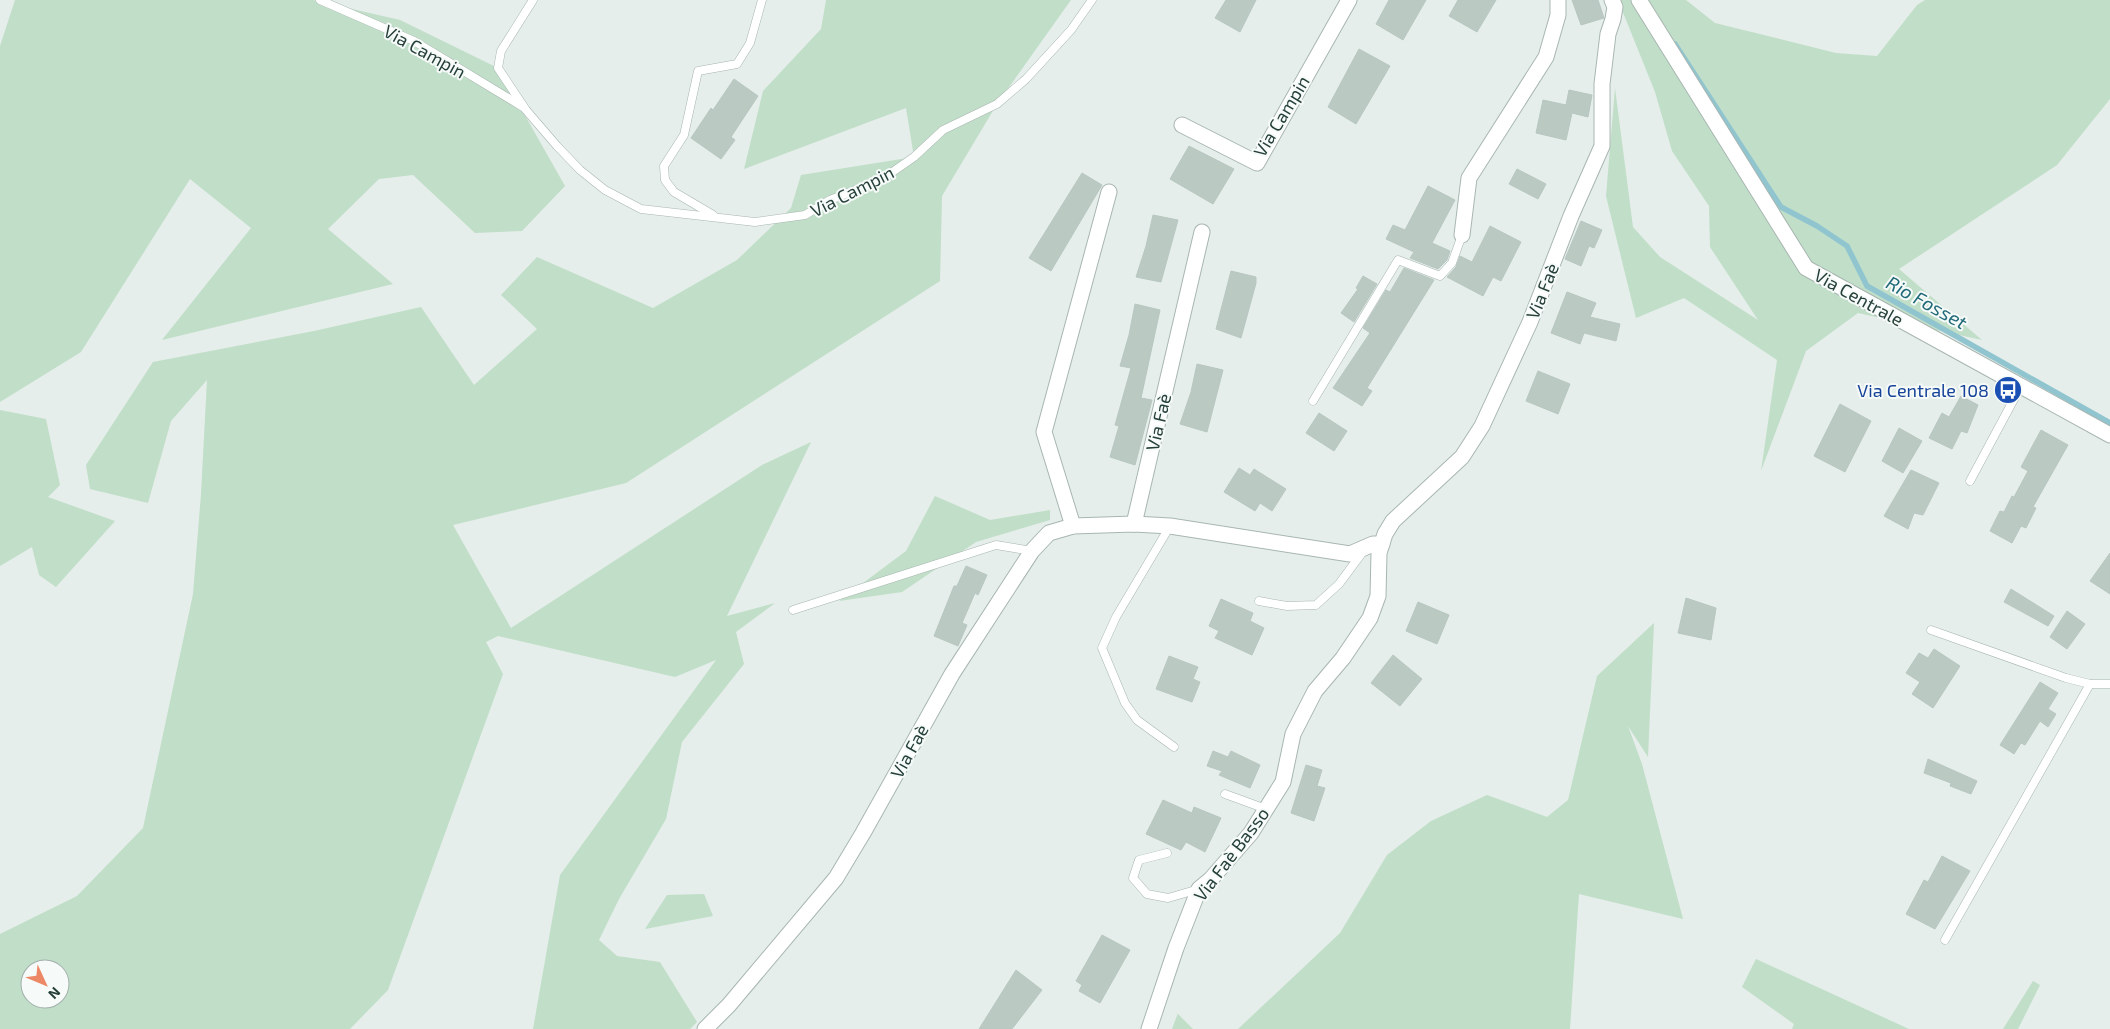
<svg xmlns="http://www.w3.org/2000/svg" width="2110" height="1029" font-family="'Exo 2',sans-serif">
<rect width="100%" height="100%" fill="#e5eeea"/>
<g fill="#c0dec8" fill-rule="evenodd">
<path d="M15,0H313L400,20L498,68L565,186L522,231L475,233L413,175L379,179L328,229L393,284L162,340L251,228L190,179L81,352L0,402V46Z"/>
<path d="M826,0H1071L997,104L942,196L940,281L626,483L453,525L511,628L762,465L811,442L727,616L775,603L736,632L744,664L682,742L666,819L619,899L599,940L617,956L660,962L697,1022L690,1029H533L560,875L716,660L675,677L498,636L486,642L503,674L388,990L350,1029H0V934L77,896L143,828L193,594L201,494L207,380L171,421L148,503L90,489L86,465L153,362L314,331L421,307L474,385L537,329L501,295L537,257L653,308L737,260L791,208L801,175L914,157L906,108L744,169L763,91L821,29ZM30,969H60V999H30Z"/>
<path d="M1618,0H1686L1715,23L1836,53L1877,56L1917,5L1925,0H2110V99L2057,165L1899,269L1982,340L1858,313L1806,351L1761,471L1777,360L1684,298L1636,318L1606,196L1615,88L1633,227L1660,257L1758,320L1710,247L1709,206L1672,151L1655,92Z"/>
<path d="M0,410L46,419L60,485L48,497L115,521L56,587L39,575L32,547L0,566Z"/>
<path d="M935,496L990,520L1050,510V520L976,542L902,592L839,601L906,551Z"/>
<path d="M1654,623L1648,757L1628,726L1642,764L1683,919L1579,894L1570,1029H1238L1340,933L1387,855L1431,821L1487,795L1547,817L1568,800L1597,676Z"/>
<path d="M704,894L713,916L645,929L667,895Z"/>
<path d="M1756,959L1909,1029H1792L1794,1024L1742,987Z"/>
<path d="M2033,981L2040,985L2018,1029H2003Z"/>
<path d="M1178,1013V1014L1193,1029H1172Z"/>
</g>
<g fill="none" stroke-linecap="round" stroke-linejoin="round">
<path stroke="#90c5d0" stroke-width="5.5" d="M1675,44L1781,207L1817,226L1847,246L1867,286L2110,423"/>
</g>
<g fill="#bbc9c3" stroke="#b8c7c1">
<path d="M1226,0H1256L1240,32L1215,18Z"/>
<path d="M1389,0H1426L1403,40L1376,24Z"/>
<path d="M1458,0H1496L1477,32L1449,16Z"/>
<path d="M1572,0H1598L1604,18L1581,25Z"/>
<path d="M1359,49L1390,66L1356,124L1328,107Z"/>
<path d="M734,79L758,96L731,137L735,140L721,159L691,138L711,108L713,110Z"/>
<path d="M1569,90L1592,95L1588,117L1572,113L1566,140L1536,133L1543,100L1566,105Z"/>
<path d="M1189,146L1234,169L1213,204L1170,179Z"/>
<path d="M1517,169L1546,184L1538,199L1509,184Z"/>
<path d="M1082,173L1102,185L1051,271L1029,258Z"/>
<path d="M1428,186L1455,200L1432,243L1450,251L1447,260L1438,269L1410,258L1414,252L1386,239L1393,225L1405,230Z"/>
<path d="M1153,215L1178,220L1161,282L1136,277L1146,246Z"/>
<path d="M1581,221L1602,230L1594,248L1589,246L1581,266L1565,259Z"/>
<path d="M1490,226L1521,242L1501,281L1493,277L1483,296L1447,277L1456,267L1460,256L1472,262Z"/>
<path d="M1404,268L1434,280L1367,388L1372,391L1362,406L1333,388L1370,333L1363,328L1386,290L1390,292Z"/>
<path d="M1231,271L1256,277V283L1241,338L1216,329Z"/>
<path d="M1363,276L1377,284L1354,322L1341,313L1358,289L1356,288Z"/>
<path d="M1567,292L1596,303L1590,317L1620,324L1616,341L1584,333L1580,344L1551,333Z"/>
<path d="M1135,304L1160,310L1141,398L1152,400L1135,465L1110,457L1119,426L1115,425L1131,368L1120,366L1129,335Z"/>
<path d="M1197,364L1223,370L1207,432L1180,424L1191,392Z"/>
<path d="M1538,371L1570,384L1558,414L1526,401Z"/>
<path d="M1961,396L1978,405L1967,433L1961,431L1952,449L1929,438L1942,413L1949,417Z"/>
<path d="M1840,404L1871,421L1845,472L1814,456Z"/>
<path d="M1319,413L1347,431L1334,451L1306,433Z"/>
<path d="M1899,428L1922,441L1903,473L1882,461Z"/>
<path d="M2041,430L2068,445L2033,507L2036,508L2026,528L2021,526L2012,543L1990,531L2000,511L2004,512L2012,496L2014,497L2028,471L2021,467Z"/>
<path d="M1239,468L1250,475L1254,469L1286,489L1272,511L1260,503L1255,511L1224,492Z"/>
<path d="M1911,470L1939,483L1923,515L1914,513L1908,529L1884,516Z"/>
<path d="M2110,553V594L2090,581Z"/>
<path d="M966,566L987,575L978,595L975,593L962,623L967,625L958,646L934,636L954,586H957Z"/>
<path d="M2011,589L2054,616L2048,626L2004,602Z"/>
<path d="M1686,598L1716,608L1711,640L1678,633Z"/>
<path d="M1221,599L1253,613L1250,621L1264,628L1252,655L1215,638L1219,631L1209,626Z"/>
<path d="M1418,602L1449,615L1437,644L1406,631Z"/>
<path d="M2067,611L2085,624L2067,649L2050,637Z"/>
<path d="M1934,649L1960,666L1933,708L1912,694L1920,682L1906,673L1919,653L1928,658Z"/>
<path d="M1393,655L1422,679L1400,706L1371,683Z"/>
<path d="M1169,656L1198,667L1193,679L1200,682L1192,702L1156,689Z"/>
<path d="M2040,682L2058,693L2048,709L2056,714L2048,727L2040,721L2025,745L2021,743L2014,754L2000,745Z"/>
<path d="M1213,751L1228,757L1231,751L1260,765L1250,788L1219,775L1222,771L1207,766Z"/>
<path d="M1928,759L1977,781L1971,794L1950,786L1951,783L1924,773Z"/>
<path d="M1306,765L1322,770L1317,786L1325,788L1314,821L1291,813Z"/>
<path d="M1163,800L1192,813L1194,807L1221,818L1205,852L1186,842L1181,850L1146,834Z"/>
<path d="M1942,856L1970,871L1935,929L1906,914L1924,880L1928,882Z"/>
<path d="M1102,935L1130,950L1100,1003L1079,991L1082,985L1076,981Z"/>
<path d="M1016,970L1042,990L1012,1029H979Z"/>
</g>
<g fill="none" stroke-linecap="round" stroke-linejoin="round">
<defs>
<g id="service">
<path d="M320,0L414,41L523,107"/>
<path d="M533,0L501,51L498,68L526,110L557,146L580,170L605,190L641,209L755,222L805,215L830,200L881,180L914,157L943,130L997,104L1026,79L1071,30L1092,0"/>
<path d="M713,215L674,192L665,180L664,166L684,135L698,71L737,64L750,43L762,0"/>
<path d="M1313,401L1398,260L1440,276L1452,263L1462,235"/>
<path d="M1970,481L2021,386"/>
<path d="M1170,526L1116,617L1102,648L1125,703L1137,720L1174,747"/>
<path d="M1259,601L1287,606L1316,605L1339,584L1362,553"/>
<path d="M793,610L996,545L1032,551"/>
<path d="M1931,630L2066,678L2090,684H2110"/>
<path d="M1225,794L1266,809"/>
<path d="M1167,853L1139,860L1133,878L1147,894L1168,898L1199,889"/>
<path d="M1945,940L2090,684"/>
</g>
<g id="minor">
<path d="M1182,125L1257,163L1349,0"/>
<path d="M1462,235L1469,178L1546,57L1558,15V0"/>
<path d="M1134,524L1202,232"/>
<path d="M1073,526L1044,432L1109,192"/>
<path d="M705,1029L729,1005L836,878L863,833L952,674L1032,551L1049,533L1073,526L1134,524L1170,526L1350,554L1373,544H1382"/>
<path d="M1149,1029L1176,948L1199,889L1211,879L1251,833L1283,782L1293,734L1315,691L1343,658L1370,618L1378,596L1379,553L1385,534L1393,521L1462,457L1482,426L1530,322L1571,216L1602,146V84L1608,34L1613,19L1615,7L1612,0"/>
</g>
<path id="tertiary" d="M1639,0L1806,268L2110,435"/>
</defs>
<use href="#service" stroke="#a8b6b1" stroke-width="9"/>
<use href="#minor" stroke="#a8b6b1" stroke-width="17"/>
<use href="#tertiary" stroke="#a8b6b1" stroke-width="17"/>
<use href="#service" stroke="#fff" stroke-width="8"/>
<use href="#minor" stroke="#fff" stroke-width="15"/>
<use href="#tertiary" stroke="#fff" stroke-width="15"/>
</g>
<defs>
<symbol id="bus-disc" viewBox="-11 -11 22 22"><circle r="9.5" fill="#1a4fb4" stroke="#f6faf8"/><path d="M-5-6H5V4H4V6H2V4H-2V6H-4V4H-5ZM-3.5-4V0h7V-4ZM-3.5 1.2v1.5H-2V1.2ZM2 1.2v1.5H3.5V1.2Z" fill="#fff"/></symbol>
</defs>
<g fill-rule="evenodd">
<use href="#bus-disc" x="1992" y="374" width="32" height="32"/>
</g>
<g text-anchor="middle" dominant-baseline="central" stroke-width="4" stroke-linejoin="round" paint-order="stroke">
<g font-size="18" fill="#253f39" stroke="#f6faf8">
<text transform="translate(425 51) rotate(29)">Via Campin</text>
<text transform="translate(1281 116) rotate(-59)">Via Campin</text>
<text transform="translate(852 191) rotate(-27)">Via Campin</text>
<text transform="translate(1542 291) rotate(-68)">Via Faè</text>
<text transform="translate(1859 297) rotate(29)">Via Centrale</text>
<text transform="translate(1158 422) rotate(-77)">Via Faè</text>
<text transform="translate(909 751) rotate(-61)">Via Faè</text>
<text transform="translate(1231 854) rotate(-53)">Via Faè Basso</text>
</g>
<g font-size="18" fill="#164399" stroke="#f6faf8" text-anchor="end">
<text x="1989" y="390">Via Centrale 108</text>
</g>
<g font-size="19" font-style="italic" fill="#216a7a" stroke="#f6faf8">
<text transform="translate(1927 302) rotate(29)">Rio Fosset</text>
</g>
</g>
<g transform="translate(45 984) rotate(134)"><circle r="24" fill="#f6faf8" stroke="#a2afac"/>
<path d="M0-4L9 19L0 12L-9 19Z" fill="#ec8865"/>
<text y="-8" font-size="14" font-weight="bold" text-anchor="middle" fill="#253f39">N</text>
</g>
</svg>
